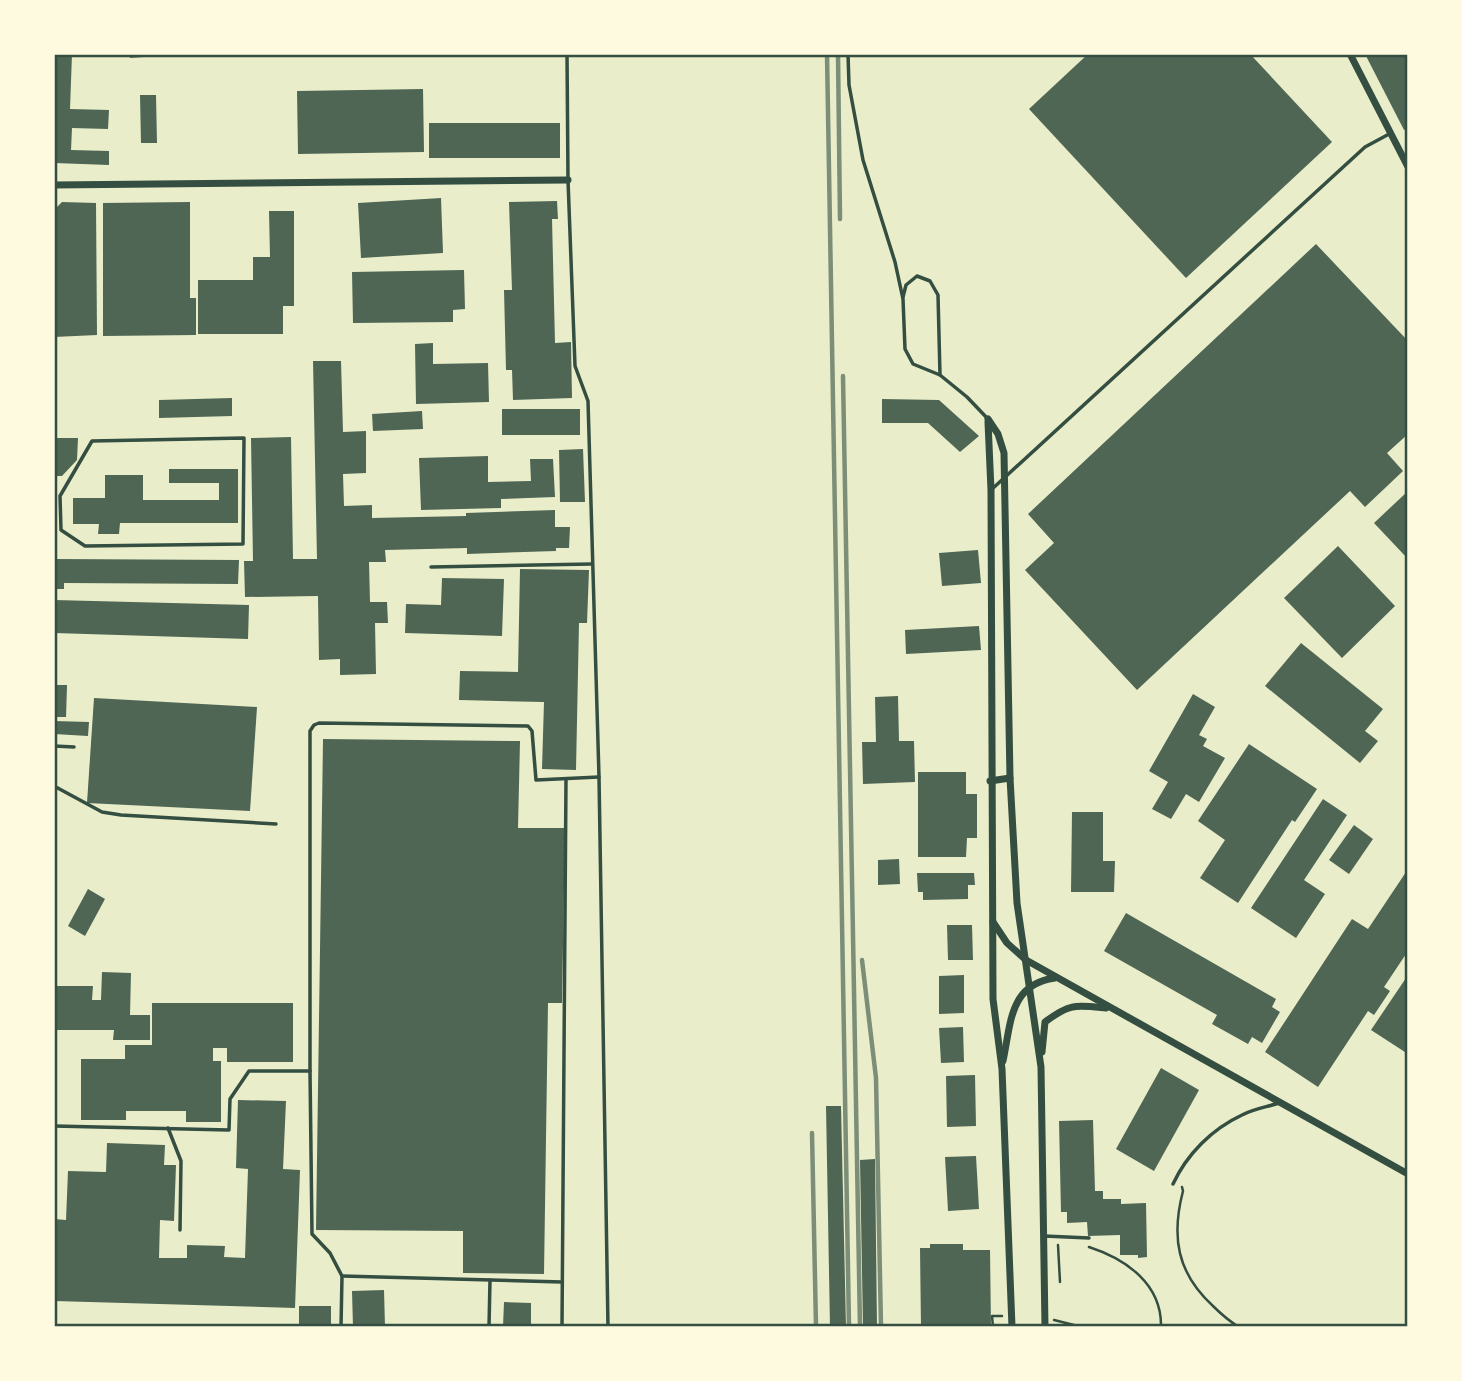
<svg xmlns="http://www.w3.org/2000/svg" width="1462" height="1381" font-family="Barlow,sans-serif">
<rect width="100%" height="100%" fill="#e9edc9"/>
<g fill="#4f6655">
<path d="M54,54H72L70,109L109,110L108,129L72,128L71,150L109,151V165L54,163Z"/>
<path d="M129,54H144V57L130,58Z"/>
<path d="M1088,54H1250L1332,142L1186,278L1029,109Z"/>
<path d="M1365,54H1408V129L1404,130Z"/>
<path d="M423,89L424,152L298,154L297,91Z"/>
<path d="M140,95H156L157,143H141Z"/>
<rect x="429" y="123" width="131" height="35"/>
<path d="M441,198L443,253L361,258L358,203Z"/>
<path d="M557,201L558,219H552L555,343L571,342L572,398L513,400L512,370H506L504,290H512L509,202Z"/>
<path d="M62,202L96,203L97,335L54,337V210Z"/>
<path d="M190,202V298H196V335L103,336V203Z"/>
<path d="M269,211H294V306H283V334H198V280H253V257H270Z"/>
<path d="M1316,244L1408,341V434L1387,453L1403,471L1365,507L1350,491L1137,690L1025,570L1054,543L1028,514Z"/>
<path d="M464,270L465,309L453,310V322L353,323L352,272Z"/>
<path d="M433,343V364L488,363L489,402L416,404L415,344Z"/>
<path d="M313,361H341L343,432L366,431V473L343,474L344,506L372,505V518L466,516V513L555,510V527H570L569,548H556V551L467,554V548L385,550L386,562H369L370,602H387L388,623H375L376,674L340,675V659L319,660L318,596L245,597L244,561H253L251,438L291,437L293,559H317Z"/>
<path d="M232,398V416L159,418V400Z"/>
<path d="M882,399L939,400L979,436L960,452L928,423H882Z"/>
<rect x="502" y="409" width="78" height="26"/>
<path d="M422,411L423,429L373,431L372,414Z"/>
<path d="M54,438H78L77,460L62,476H54Z"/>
<path d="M583,449L585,502H560L559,450Z"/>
<path d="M488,456V482L531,481L530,459H553L555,497L501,499V508L421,510L419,458Z"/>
<path d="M169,469H238V523H120L119,534H98L99,524H73V498H105V475H143V500H219V483H169Z"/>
<path d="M1408,491V559L1374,523Z"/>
<path d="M1338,546L1395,606L1342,658L1284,598Z"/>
<path d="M978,550L981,583L942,586L939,553Z"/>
<path d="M54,559L239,560L238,584L64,583V589H54Z"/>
<path d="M520,569L589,570L587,623H579L576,770L542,769L544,702L459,700L460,671L518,672Z"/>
<path d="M442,578L504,579L502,636L405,633L406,604L441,605Z"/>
<path d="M54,600L249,605L248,639L54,633Z"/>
<path d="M979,626L981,650L906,654L905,630Z"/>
<path d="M1301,643L1383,709L1365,731L1378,741L1360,763L1265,686Z"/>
<path d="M54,685H67L66,717H54Z"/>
<path d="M1193,694L1215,707L1199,735L1207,739L1203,746L1225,758L1199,802L1186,794L1171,819L1152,809L1168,782L1149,771Z"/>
<path d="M898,696L899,741H914L915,782L863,784L862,742H876L875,697Z"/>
<path d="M94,698L257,707L250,811L87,803Z"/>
<path d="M54,721L89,722L88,736L54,734Z"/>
<path d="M323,739L520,741L518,828H565L562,1003H548L544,1274L463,1273V1231L316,1230Z"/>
<path d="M1249,744L1317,789L1295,822L1292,820L1238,903L1200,878L1225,840L1198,821Z"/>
<path d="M918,772H966V794H977V838H967L966,857H918Z"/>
<path d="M1323,799L1347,815L1304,880L1325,894L1296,938L1251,908Z"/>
<path d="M1072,812H1103V861H1115L1114,892H1071Z"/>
<path d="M1354,825L1373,839L1349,874L1329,860Z"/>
<path d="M899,859L900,884L878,885V860Z"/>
<path d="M1408,869V951L1384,987L1390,991L1374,1015L1368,1011L1318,1087L1265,1052L1352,919L1368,929Z"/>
<path d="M917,873H974L975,885H968V899L923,900V892H918Z"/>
<path d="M88,889L105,899L85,936L68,926Z"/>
<path d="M1126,913L1276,999L1272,1007L1280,1012L1262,1043L1252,1037L1248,1044L1212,1024L1217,1015L1104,951Z"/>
<path d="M947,925H972L973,960H948Z"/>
<path d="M102,972L131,973L130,1015H150V1040H113L114,1030H54V986H93L92,1000H101Z"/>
<path d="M964,975V1013L939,1014V976Z"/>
<path d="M1408,975V1054L1371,1030Z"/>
<path d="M152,1003H293V1062H227V1048H213V1061H221V1122H186V1111H126V1120H81V1059H125V1045H152Z"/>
<path d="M963,1027L964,1062L941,1063L939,1028Z"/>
<path d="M54,1048H57V1068L54,1067Z"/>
<path d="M1161,1068L1199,1090L1154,1171L1116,1149Z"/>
<path d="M975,1075L976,1126L947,1127L946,1076Z"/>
<path d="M238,1100L286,1101L283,1169L300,1170L295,1308L54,1301V1219L66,1220L68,1171L106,1172L107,1143L165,1145L164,1165H176L174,1221L160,1220L159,1258H187V1245L225,1246L224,1257L245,1258L248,1169L236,1168Z"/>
<path d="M826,1106H841L846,1327H830Z"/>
<path d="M1093,1120L1095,1191H1103V1199H1121V1204L1146,1203L1147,1257L1138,1258V1255H1120V1235L1088,1236L1087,1222L1067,1223V1212H1061L1059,1121Z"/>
<path d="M976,1156L979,1209L948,1211L945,1157Z"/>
<path d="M875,1159L877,1327H863L860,1160Z"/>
<path d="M930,1244H963V1250H990L991,1327H921L920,1248H930Z"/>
<path d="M384,1290L385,1327H353L352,1291Z"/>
<path d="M504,1302L531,1303V1327H503Z"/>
<rect x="299" y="1306" width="32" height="21"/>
</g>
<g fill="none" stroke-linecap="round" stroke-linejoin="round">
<g stroke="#344e41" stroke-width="2.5">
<path d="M1182,1187L1183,1191C1171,1237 1177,1273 1213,1306C1221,1314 1229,1321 1239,1327"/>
<path d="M1058,1245L1060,1282"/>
<path d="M1089,1247C1126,1259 1162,1284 1161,1327"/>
<path d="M1054,1320L1082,1327"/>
<path d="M993,1327L992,1316H1002"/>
</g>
<g stroke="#344e41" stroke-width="3.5">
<path d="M567,54L568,180L575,366L588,401L599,777L608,1327"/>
<path d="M848,54L849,85L863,160L895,262L903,299L905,349L913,364L940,375L967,397L988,419"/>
<path d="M903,297L906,285L917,276L930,281L938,295L940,375"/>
<path d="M244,438L243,544L85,546L61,530L60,496L92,441Z"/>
<path d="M991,490L1365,147L1391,133"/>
<path d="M431,567L592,564"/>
<path d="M54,746L74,747"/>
<path d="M54,786L102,812L121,815L276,824"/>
<path d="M54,1126L229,1130L230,1099L249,1071H310"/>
<path d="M168,1128L181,1161L180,1230"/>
<path d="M1173,1184C1187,1154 1212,1129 1242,1115C1253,1109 1267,1107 1279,1103"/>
<path d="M1044,1236L1089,1238"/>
<path d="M342,1276L562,1282"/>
<path d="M341,1327L342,1276L330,1253L312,1234L310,1071V731L314,725L319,723L528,726L532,731L536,780L599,777"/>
<path d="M489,1327L490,1280"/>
<path d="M562,1327L566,779"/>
</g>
<g stroke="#344e41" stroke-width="7">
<path d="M1350,54L1408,167"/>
<path d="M54,185L568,180"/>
<path d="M988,419L998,434L1004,453L1010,778L1017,903L1041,1067L1045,1327"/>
<path d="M988,422L991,490L993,999L1002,1069L1012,1327"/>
<path d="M990,781L1010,778"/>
<path d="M993,922L1007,943L1026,960L1408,1174"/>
<path d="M1042,1052L1045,1022C1070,1003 1076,1005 1106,1008"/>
<path d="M1003,1061C1011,1024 1009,984 1055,978"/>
</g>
<g stroke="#7c8e77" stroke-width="4.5">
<path d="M827,54L849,1327"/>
<path d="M838,54L840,219"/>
<path d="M843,376L860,1327"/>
<path d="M862,960L876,1078L881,1327"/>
<path d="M812,1133L816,1327"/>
</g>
</g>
<rect width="1462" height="1381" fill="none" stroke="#fefae0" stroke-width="112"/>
<rect x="56" y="56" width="1350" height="1269" fill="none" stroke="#344e41" stroke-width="2.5"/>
</svg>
